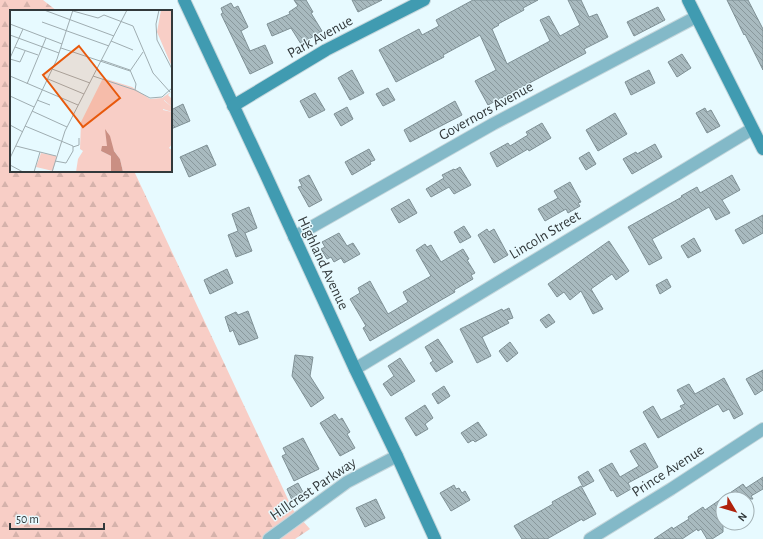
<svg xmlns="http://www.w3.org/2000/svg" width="763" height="539" font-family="'Alegreya Sans',sans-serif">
<defs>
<pattern id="forest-firs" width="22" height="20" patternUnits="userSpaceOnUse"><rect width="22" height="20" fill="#f8cec6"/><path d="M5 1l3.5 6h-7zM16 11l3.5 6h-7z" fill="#d5b2ab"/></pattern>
<pattern id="building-back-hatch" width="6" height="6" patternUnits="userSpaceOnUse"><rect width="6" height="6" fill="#a8babf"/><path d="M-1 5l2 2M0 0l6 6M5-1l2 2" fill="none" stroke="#89989c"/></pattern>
</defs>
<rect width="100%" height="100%" fill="#e7faff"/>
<path fill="url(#forest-firs)" d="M0,0H43L57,11H11V171H134L293,510L310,529L295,539H0Z"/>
<g fill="url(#building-back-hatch)" stroke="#7f9095">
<path d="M294,0H306L313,12L311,13L322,31L301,44L291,28L272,36L267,24L290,14L289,12L298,6Z"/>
<path d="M352,0H382L358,12Z"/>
<path d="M473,0H538L523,8L524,10L498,24L499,25L492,29L507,64L550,41L540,20L549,16L560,36L580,25L568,0H581L589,17L597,14L608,37L584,49L586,53L488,105L475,81L496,70L480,35L443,55L444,57L396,82L379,50L419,29L422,35L439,26L436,20Z"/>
<path d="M727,0H748L763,29V70L745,34L744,35Z"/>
<path d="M231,3L234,8L238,6L248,27L241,31L250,51L265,45L273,63L250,74L221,14L223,13L221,8Z"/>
<path d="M658,7L665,20L634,36L627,22Z"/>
<path d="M682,54L691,68L677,77L668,62Z"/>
<path d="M352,70L364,93L350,100L338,78Z"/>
<path d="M649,70L655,83L631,95L625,82Z"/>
<path d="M388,88L395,100L383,106L376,94Z"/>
<path d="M315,93L325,110L309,118L300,101Z"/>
<path d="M455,101L462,115L410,142L404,130Z"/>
<path d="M183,104L190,121L171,129V110Z"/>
<path d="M347,107L353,119L341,126L334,114Z"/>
<path d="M705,108L707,112L711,110L720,126L707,133L696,113Z"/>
<path d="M615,113L627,134L598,151L586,130Z"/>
<path d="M542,123L551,138L529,151L528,149L497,167L490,153L508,143L510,146L528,135L526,132Z"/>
<path d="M655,144L662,157L632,174L623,159L636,152L637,154Z"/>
<path d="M207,145L216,165L189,177L180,157Z"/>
<path d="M369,149L375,160L370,162L371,164L352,175L345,162Z"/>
<path d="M589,152L596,164L586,170L579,158Z"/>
<path d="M460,167L471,185L454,194L449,187L431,197L426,189L444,178L442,175L454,169L455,170Z"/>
<path d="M309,175L322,200L309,207L298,187L302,186L299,180Z"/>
<path d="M732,175L740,190L722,200L730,213L716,220L709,207L652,239L662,258L649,265L628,227L682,197L681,196L697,187L700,193Z"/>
<path d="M570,182L581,202L578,203L580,206L568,213L566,209L545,221L538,209L558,198L554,191Z"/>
<path d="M409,199L417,213L399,223L391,209Z"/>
<path d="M249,207L257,228L245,233L252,251L236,257L228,235L238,231L232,214Z"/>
<path d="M763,215V233L743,244L735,230Z"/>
<path d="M464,226L471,237L460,243L454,232Z"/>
<path d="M487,229L489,232L494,229L508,255L494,263L478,235Z"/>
<path d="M339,233L347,246L353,243L360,254L344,263L341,258L334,262L331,257L327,259L321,249L325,247L322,242Z"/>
<path d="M694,238L701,251L688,258L681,246Z"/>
<path d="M609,241L629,271L616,280L612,274L591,289L603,309L593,314L581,291L570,300L564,292L557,297L548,284Z"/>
<path d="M425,244L427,247L431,245L441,262L463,249L469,259L467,260L475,273L471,275L473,279L454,290L455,292L370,341L363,328L366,326L350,299L360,293L358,288L370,281L388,314L408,302L403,292L431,276L416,250Z"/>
<path d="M227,269L233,283L210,294L204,280Z"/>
<path d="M667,279L671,287L660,294L656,285Z"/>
<path d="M509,308L513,318L507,320L509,323L482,337L491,356L477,363L460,329L502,309L503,311Z"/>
<path d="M248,311L258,338L239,345L233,330L230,332L225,317L236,312L238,315Z"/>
<path d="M549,314L555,322L546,328L540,320Z"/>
<path d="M438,339L453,362L436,372L430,363L433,361L425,347Z"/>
<path d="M510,342L518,353L507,362L499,351Z"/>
<path d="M295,355L313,357L310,376L324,398L311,407L292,376Z"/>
<path d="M400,358L415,381L391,396L383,384L394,376L388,366Z"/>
<path d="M763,370V390L755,395L746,379Z"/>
<path d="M724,378L743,414L734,419L729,409L723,412L718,404L658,438L643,412L653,406L661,420L682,409L680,406L685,404L677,390L689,384L695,394Z"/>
<path d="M444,386L450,396L438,404L432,394Z"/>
<path d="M425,405L433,418L425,424L428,429L416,436L405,418Z"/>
<path d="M335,414L339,420L342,418L350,432L347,434L355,448L340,456L320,423Z"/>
<path d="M478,422L487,435L475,442L473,440L468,443L461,433Z"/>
<path d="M303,438L319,469L294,481L282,456L286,454L283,448Z"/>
<path d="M645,443L658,467L628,483L631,489L617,497L613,490L611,491L599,470L612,463L620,477L639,466L630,451Z"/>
<path d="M588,471L594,481L583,487L578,477Z"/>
<path d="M763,477V489L751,496L753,499H723V532L712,539H707L701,529L698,531L697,529L682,539H654L672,527L673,529L689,519L688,517L703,507L705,510L743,484L746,488Z"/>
<path d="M298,483L304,494L292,500L287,489Z"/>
<path d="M454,485L456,489L459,488L462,493L465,491L470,500L451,511L440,493Z"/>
<path d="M581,486L596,514L583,521L582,519L547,539H522L514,526L553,504L552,502Z"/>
<path d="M376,499L385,518L365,527L356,508Z"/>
</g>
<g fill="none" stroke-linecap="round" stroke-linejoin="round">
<defs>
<g id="street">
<path d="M294,237L493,124L696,17"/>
<path d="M355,369L752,129"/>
<path d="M269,539L347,482L397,456"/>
<path d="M590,539L671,489L763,429"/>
</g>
<g id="secondary">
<path d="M184,0L265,173L355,369L397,456L435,539"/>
<path d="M688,0L763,149"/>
<path d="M233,106L326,50L424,0"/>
</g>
</defs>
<use href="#street" stroke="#c6d7dc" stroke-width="14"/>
<use href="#secondary" stroke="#c6d7dc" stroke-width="14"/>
<use href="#street" stroke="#83b9c8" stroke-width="12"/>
<use href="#secondary" stroke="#409bb1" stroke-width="12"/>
</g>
<g text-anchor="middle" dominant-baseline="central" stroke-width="3" stroke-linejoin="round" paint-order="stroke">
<g font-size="15" fill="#32393b" stroke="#e7faff">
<text transform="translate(320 37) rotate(-29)">Park Avenue</text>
<text transform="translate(486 111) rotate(-29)">Governors Avenue</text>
<text transform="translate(545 235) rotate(-31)">Lincoln Street</text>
<text transform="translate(323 263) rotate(65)">Highland Avenue</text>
<text transform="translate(668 471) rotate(-33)">Prince Avenue</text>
<text transform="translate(313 489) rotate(-34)">Hillcrest Parkway</text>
</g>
</g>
<g transform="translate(10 10)">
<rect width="162" height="162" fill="#e7faff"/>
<path d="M31,143L47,146L43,161L26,157Z" fill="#f8cec6"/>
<path d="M151,0H162V57L147,22ZM93,68L122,77L140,89L152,88L162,81L158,85L162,89V97L154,90L153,100L162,102V134L159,138L162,140V162H113L110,149L102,138L97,121V137L91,141L101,146V162H66L68,149L73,141L70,139L71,112Z" fill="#f8cec6"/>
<path d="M152,89L162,97V102L150,98Z" fill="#f8cec6"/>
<path d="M95,119L100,126L104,141L110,149L113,162H101V146L91,141L92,136H97Z" fill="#ca8f83"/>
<path fill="none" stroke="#9fadb1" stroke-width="1" d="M34,0L104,26M149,0L146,14L147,30L162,59M63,1L88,8L94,5L123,16L143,63L160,82M32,12L99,36M0,14L52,34M0,25L49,43M101,31L123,40M5,37L28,45M51,38L120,61M0,48L13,19M0,49L10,52L15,41M91,50L120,60L126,74L125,80M42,59L80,73M120,61L133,42M0,66L68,95M83,66L125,80L140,88L152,87L162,78M38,69L74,84M17,74L36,28M0,86L24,97M27,90L40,95M22,101L57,117M0,115L13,122M15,116L63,136V141L56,153L45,151M6,136L46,146M63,137L69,135V128M0,148L47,49L63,0M0,155L13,162M24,162L30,142M42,162L55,121L117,0"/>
<path fill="#e8590c" fill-opacity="0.15" stroke="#e8590c" stroke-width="2" d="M69,36L110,88L73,117L33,65Z"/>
<rect width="162" height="162" fill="none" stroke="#32393b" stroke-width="2"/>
</g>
<g transform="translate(735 511) rotate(128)"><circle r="19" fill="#e7faff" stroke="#9fadb1"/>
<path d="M0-3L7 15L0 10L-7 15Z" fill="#b0220c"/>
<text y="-6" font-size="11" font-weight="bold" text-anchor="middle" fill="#32393b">N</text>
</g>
<path d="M10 523v6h94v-6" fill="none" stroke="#32393b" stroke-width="2"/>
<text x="16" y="523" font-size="12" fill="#32393b" stroke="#e7faff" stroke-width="3" paint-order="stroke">50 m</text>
</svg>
